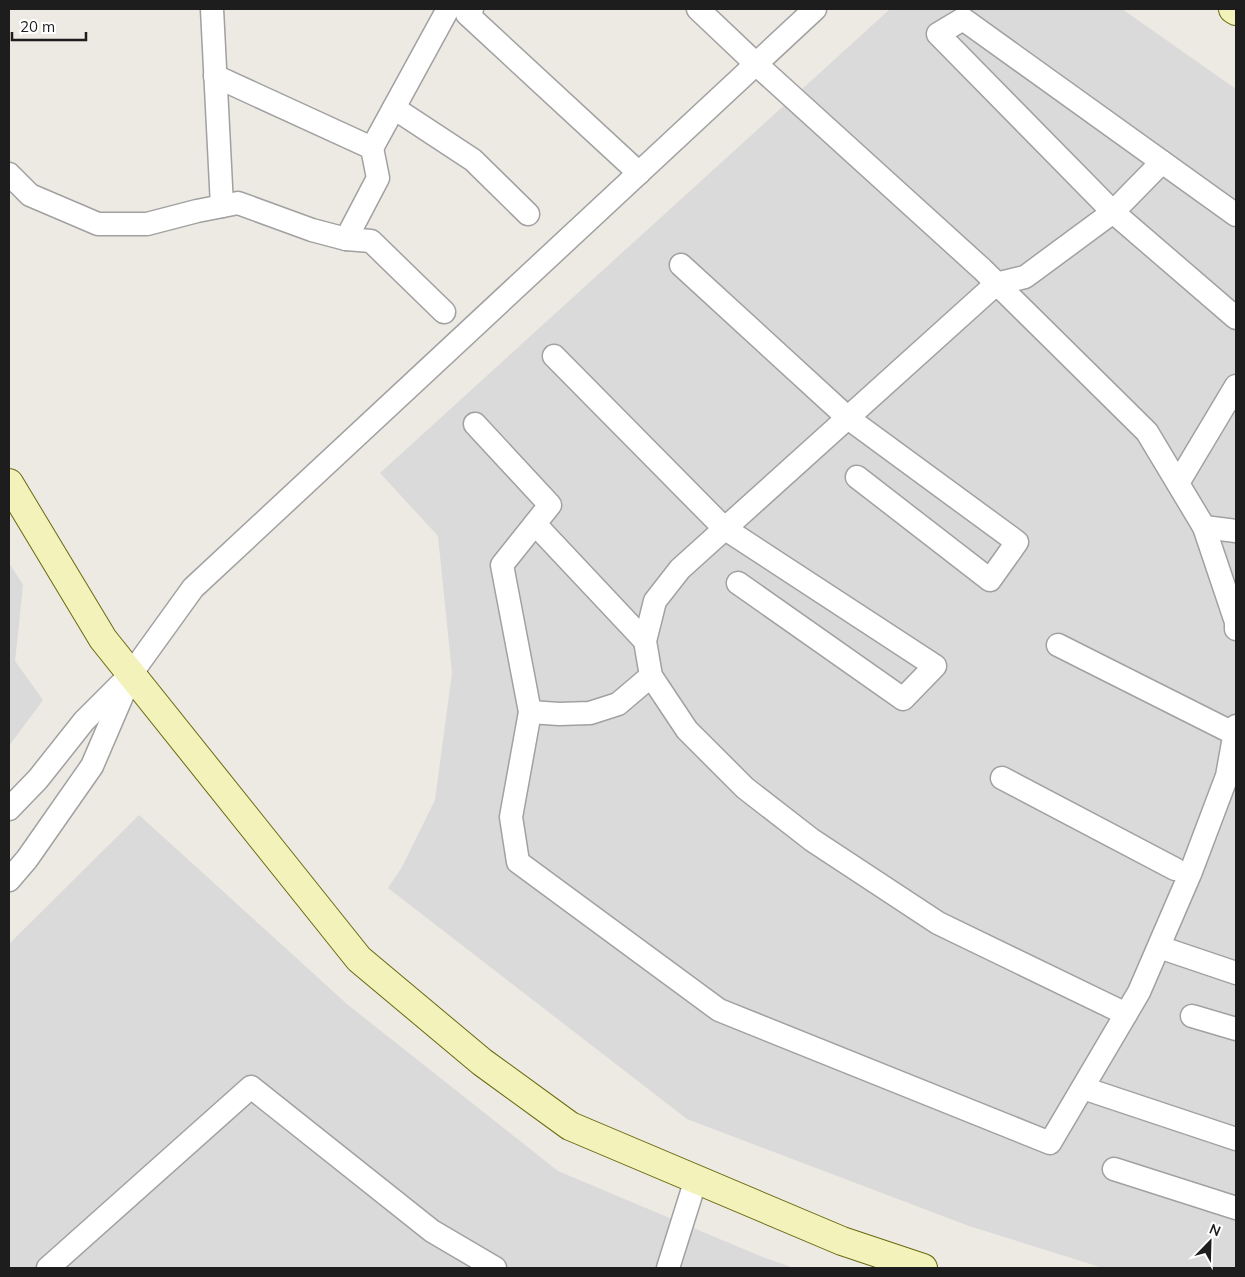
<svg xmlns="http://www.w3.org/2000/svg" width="1245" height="1277" font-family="Mulish,sans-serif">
<rect width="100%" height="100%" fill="#ede9e3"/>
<g fill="#dbdada">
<path d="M890,9H1122L1236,89V1268H1103L969,1226L687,1119L388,888L402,867L435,800L452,673L438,536L380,473Z"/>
<path d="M9,563L23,585L15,661L43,700L9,746Z"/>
<path d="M139,815L348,1005L558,1171L760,1256L794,1268H9V944Z"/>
</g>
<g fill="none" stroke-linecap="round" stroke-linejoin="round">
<defs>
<g id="street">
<path d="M212,9L222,206"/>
<path d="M472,9L467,14L639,173"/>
<path d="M698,9L756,64L982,269L1147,432L1204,527L1236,622V629"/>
<path d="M215,76L372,148L378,178L346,239"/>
<path d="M394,108L473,160L528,214"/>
<path d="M372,148L448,9"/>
<path d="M9,174L30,195L98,224H147L197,211L238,203L312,230L346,239L371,241L444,312"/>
<path d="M1236,215L963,19L938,34L1113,212L1236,318"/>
<path d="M681,265L848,418L1017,542L990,580L857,477"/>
<path d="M554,356L724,528L935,666L903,699L738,583"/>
<path d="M475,424L550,505L502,565L530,712L511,817L518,862L719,1010L1050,1143L1139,992L1190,874L1227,776L1236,726"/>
<path d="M1178,483L1236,386"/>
<path d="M535,524L645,641"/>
<path d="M1204,527L1236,531"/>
<path d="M1058,645L1235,734"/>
<path d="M651,676L645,641L655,601L680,569L996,284L1025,277L1113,212L1162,162"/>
<path d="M530,712L559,714L590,713L618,704L651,676L687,730L745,788L812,840L938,923L1126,1014"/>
<path d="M1002,778L1175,869"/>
<path d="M9,809L38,779L84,721L131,674L193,588L815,9"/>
<path d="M9,880L27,859L92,766L126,687"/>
<path d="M1159,947L1236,973"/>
<path d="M1192,1016L1236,1029"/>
<path d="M1083,1088L1236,1139"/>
<path d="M1114,1169L1236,1208"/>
<path d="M48,1268L251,1087L432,1231L495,1268"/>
<path d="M668,1268L696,1179"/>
</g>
<g id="secondary">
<path d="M1233,9L1236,11"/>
<path d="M9,483L103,639L359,959L482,1062L570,1126L842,1241L923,1268"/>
</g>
</defs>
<use href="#street" stroke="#a1a1a1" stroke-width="25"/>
<use href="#secondary" stroke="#686a0d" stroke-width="30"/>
<use href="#street" stroke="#fff" stroke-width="22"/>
<use href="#secondary" stroke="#f4f2bb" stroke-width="28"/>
</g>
<rect width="1245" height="1277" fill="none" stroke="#1d1d1d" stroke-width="20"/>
<g transform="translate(1210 1242) rotate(23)" stroke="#ffffff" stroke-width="4" paint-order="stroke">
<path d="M0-4L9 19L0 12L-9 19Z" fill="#1d1d1d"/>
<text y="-8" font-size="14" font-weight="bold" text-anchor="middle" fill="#1d1d1d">N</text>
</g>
<path d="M12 32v8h74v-8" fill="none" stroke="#1d1d1d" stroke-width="2.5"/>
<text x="20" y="32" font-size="15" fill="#1d1d1d" stroke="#ffffff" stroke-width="4" paint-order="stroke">20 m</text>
</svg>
